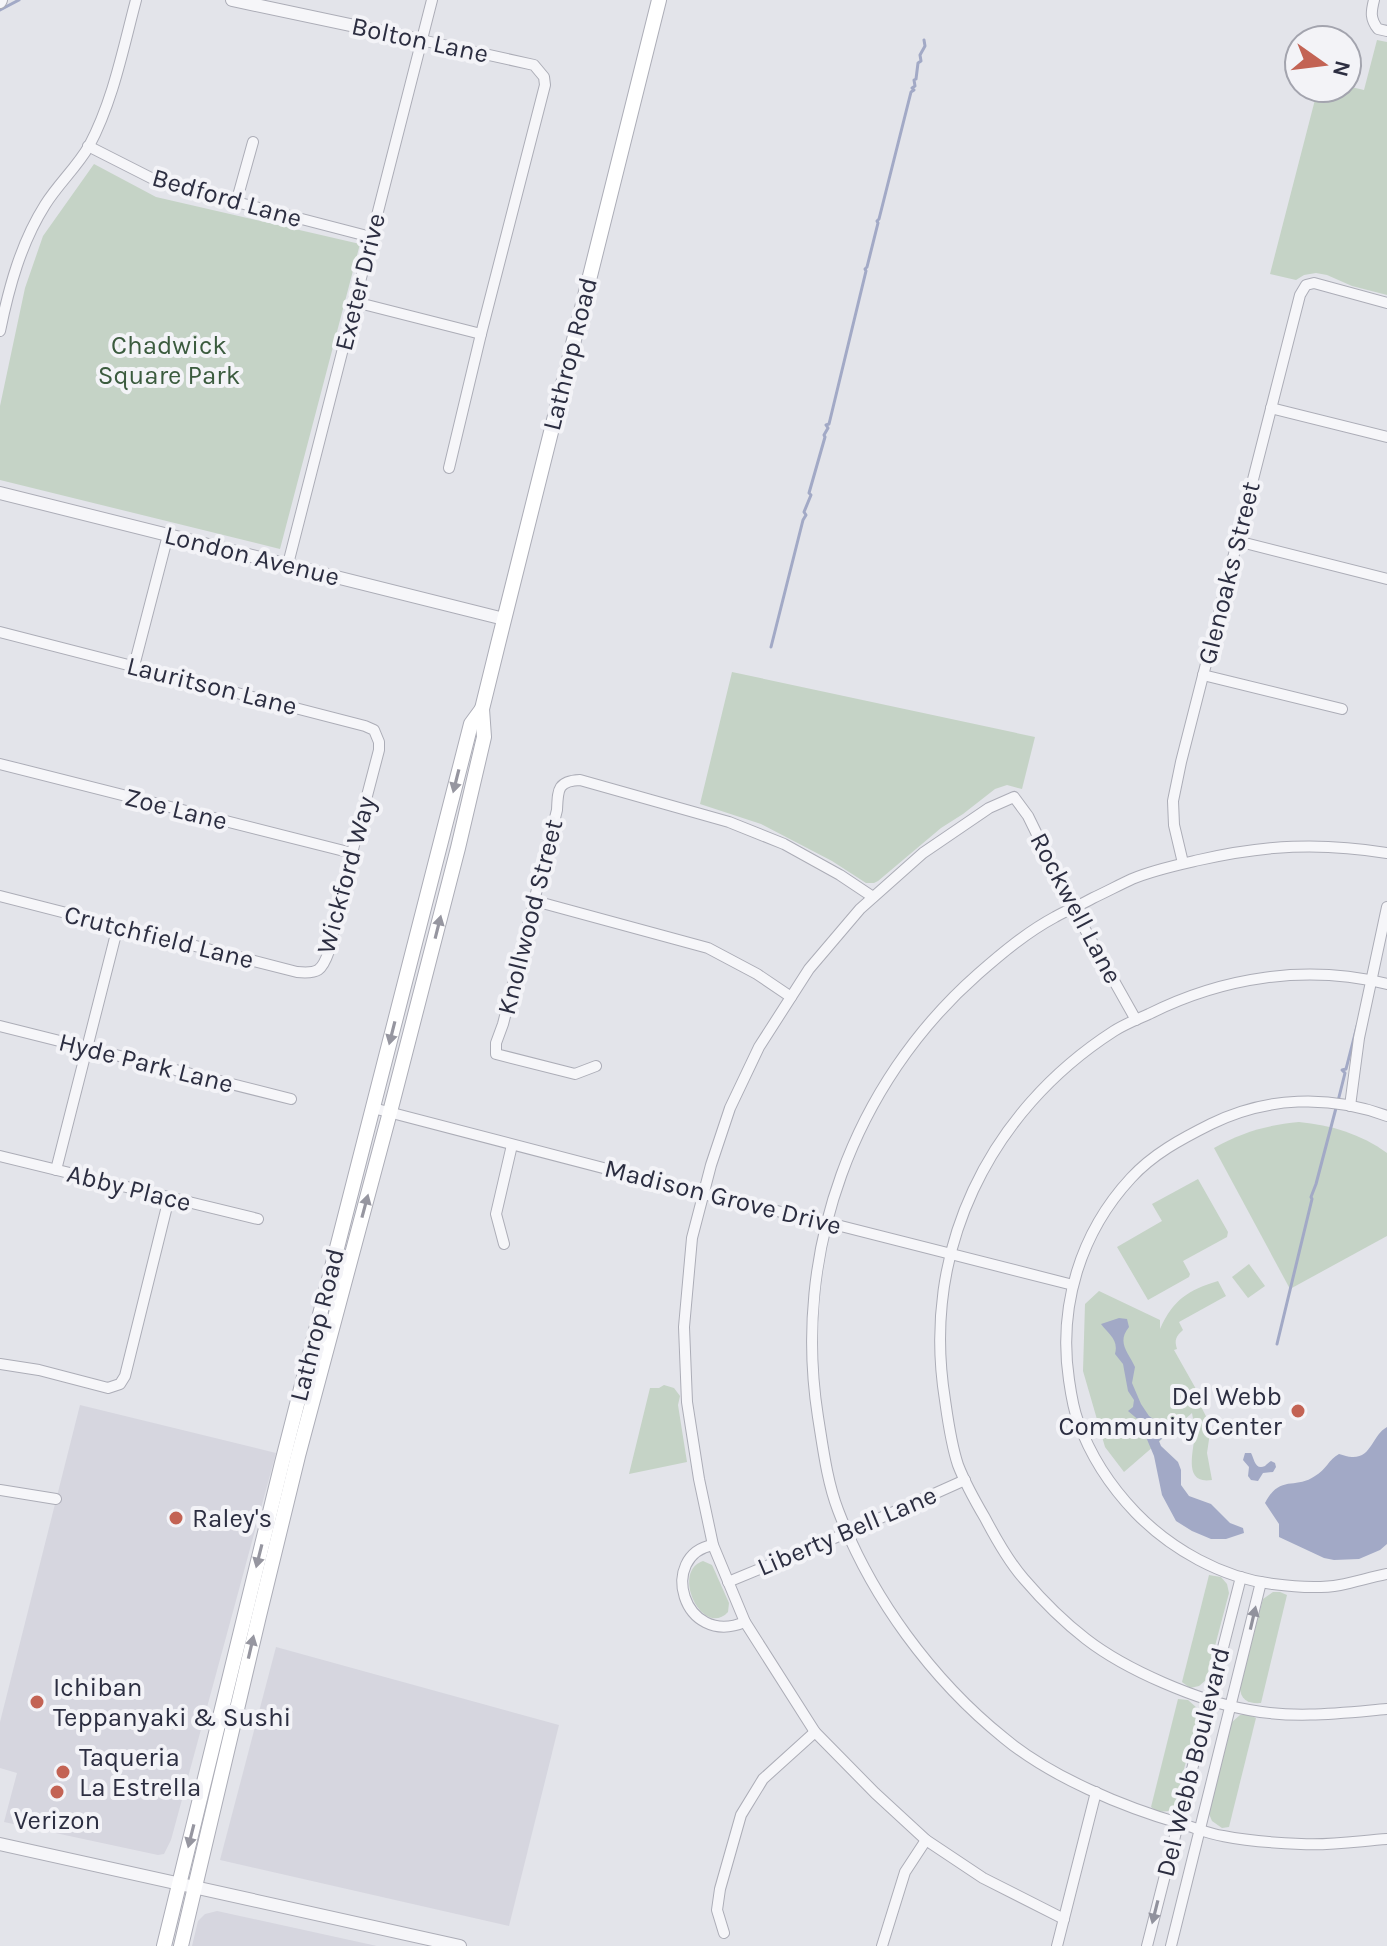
<svg xmlns="http://www.w3.org/2000/svg" width="1387" height="1946" font-family="Karla,sans-serif">
<rect width="100%" height="100%" fill="#e3e4ea"/>
<g fill="#d6d6df">
<path d="M80,1405L276,1453L171,1840L164,1854L158,1855L4,1822L17,1773L0,1768V1722Z"/>
<path d="M276,1647L559,1725L509,1926L220,1860Z"/>
<path d="M217,1911L377,1946H192L198,1921L205,1914Z"/>
</g>
<g fill="#c5d3c6">
<path d="M1377,40L1387,42V295L1352,286L1327,275L1316,273L1304,275L1296,280L1270,274L1318,88H1347V86L1364,90Z"/>
<path d="M94,164L156,197L360,244L280,549L0,480V406L25,288L43,236Z"/>
<path d="M732,672L1035,737L1022,789L1007,785L995,789L963,814L941,828L878,881L874,883H866L832,861L761,824L700,804Z"/>
<path d="M1299,1122C1331,1125 1361,1134 1387,1153V1236L1290,1289L1214,1148C1242,1132 1267,1125 1299,1122Z"/>
<path d="M1198,1179L1228,1232L1227,1237L1183,1261L1190,1274L1189,1277L1148,1300L1117,1247L1162,1221L1152,1204Z"/>
<path d="M1249,1264L1265,1286L1248,1298L1232,1277Z"/>
<path d="M1218,1281L1226,1296L1179,1322L1183,1330C1176,1336 1174,1340 1177,1349L1174,1350L1196,1389L1193,1391L1211,1426L1207,1453L1212,1480C1182,1485 1194,1450 1195,1433C1195,1426 1193,1420 1192,1413L1124,1472L1105,1447L1083,1371L1085,1304L1099,1291L1160,1320V1329C1173,1300 1188,1290 1218,1281Z"/>
<path d="M664,1385L674,1388L680,1396L678,1405L687,1462L629,1474L650,1388H659Z"/>
<path d="M703,1561L712,1565L713,1567L729,1603L728,1612C703,1639 670,1572 703,1561Z"/>
<path d="M1209,1575L1221,1577L1227,1584L1229,1593L1206,1680L1199,1686L1190,1688L1182,1682Z"/>
<path d="M1273,1592H1280L1287,1595L1261,1703C1249,1704 1240,1700 1240,1687L1263,1599Z"/>
<path d="M1178,1699L1188,1700L1197,1708L1198,1715L1175,1804L1169,1811L1158,1812L1151,1807Z"/>
<path d="M1240,1715H1249L1256,1718L1229,1827L1222,1828L1212,1821L1209,1814L1232,1722Z"/>
</g>
<g fill="#a2a9c6">
<path d="M1119,1318L1127,1319L1129,1327C1116,1343 1129,1353 1135,1367L1132,1383L1141,1404L1149,1416L1167,1428L1166,1435L1159,1441L1161,1446L1178,1462L1181,1470V1485L1189,1496L1211,1504L1230,1523L1243,1528L1244,1533L1226,1539H1211L1192,1531L1176,1521L1162,1495L1154,1456L1146,1437L1155,1432L1156,1429L1153,1424L1141,1422L1128,1411L1133,1407L1134,1400L1128,1391L1123,1364L1115,1354C1119,1339 1108,1334 1101,1324Z"/>
<path d="M1387,1427V1544L1380,1550L1359,1559L1334,1560L1324,1558L1279,1537V1524L1265,1503C1280,1474 1295,1490 1315,1476C1326,1470 1329,1459 1339,1454C1344,1455 1348,1457 1352,1457C1372,1458 1372,1435 1387,1427Z"/>
<path d="M1245,1453H1251C1254,1458 1255,1471 1265,1466C1267,1464 1269,1462 1271,1461L1275,1463L1276,1467L1273,1472L1263,1473L1258,1481L1251,1480L1248,1476L1249,1467L1243,1460Z"/>
</g>
<g fill="none" stroke-linecap="round" stroke-linejoin="round">
<g stroke="#a2a9c6" stroke-width="3">
<path d="M0,10L19,0"/>
<path d="M771,647L803,520L806,515L804,512L811,495L809,493L825,437L824,435L828,428L826,425L829,424L866,271L865,269L867,267L878,223L877,221L879,219L911,92L914,90L912,88L915,86L914,80L916,79L918,63L921,61L920,55L925,46L924,40"/>
<path d="M1338,1101L1345,1073L1342,1070L1346,1069L1357,1026"/>
<path d="M1277,1344L1312,1199L1311,1197L1316,1184L1336,1108"/>
</g>
<defs>
<g id="minor">
<path d="M1374,0C1371,12 1370,19 1378,29L1387,31"/>
<path d="M421,40L534,65L544,77L545,85L481,334L449,468"/>
<path d="M88,146L159,182L371,237"/>
<path d="M236,203L253,142"/>
<path d="M355,302L481,334"/>
<path d="M0,331C9,287 21,243 45,205C58,184 77,167 89,146C113,101 123,49 136,0"/>
<path d="M1271,408L1387,437"/>
<path d="M1237,541L1387,579"/>
<path d="M288,564L432,0"/>
<path d="M0,632L365,726L374,730L379,742V750L352,853L329,951C322,971 318,974 297,972L0,896"/>
<path d="M134,666L168,535"/>
<path d="M1203,675L1342,709"/>
<path d="M0,764L352,853"/>
<path d="M1387,853C1320,842 1265,845 1199,860C1177,865 1153,870 1132,879C1119,885 1106,892 1093,898C1081,905 1067,910 1055,917C1027,932 1002,953 978,974C853,1084 792,1252 818,1417C823,1448 827,1481 838,1510C871,1597 932,1680 1004,1738C1051,1777 1123,1807 1182,1824C1196,1828 1209,1834 1223,1836C1248,1841 1276,1843 1301,1844C1329,1846 1359,1841 1387,1839"/>
<path d="M1183,863L1174,825L1173,801L1181,762L1300,295L1306,285L1314,283L1387,303"/>
<path d="M535,901L708,948L757,974L791,997"/>
<path d="M1387,984C1306,964 1223,977 1149,1014C1138,1019 1125,1024 1114,1031C988,1112 921,1251 945,1400C948,1421 951,1444 958,1465C965,1483 975,1501 985,1518C996,1539 1008,1561 1024,1579C1042,1600 1064,1622 1086,1639C1126,1670 1198,1701 1249,1710C1295,1719 1341,1713 1387,1709"/>
<path d="M0,1026L291,1099"/>
<path d="M596,1066L575,1074L496,1054V1043L503,1024L557,810C558,790 557,781 580,780L729,822L784,844L840,875L873,897"/>
<path d="M1350,1106L1359,1038L1387,907"/>
<path d="M373,1108L703,1194L825,1222L1073,1285"/>
<path d="M1387,1116C1329,1094 1266,1097 1211,1124C1181,1139 1153,1154 1131,1178C1080,1233 1058,1307 1069,1380C1071,1394 1073,1408 1078,1421C1090,1455 1111,1487 1136,1513C1171,1549 1222,1578 1273,1584C1295,1587 1318,1589 1340,1585C1356,1582 1371,1577 1387,1574"/>
<path d="M0,1156L258,1219"/>
<path d="M56,1170L118,926"/>
<path d="M504,1244L496,1214L512,1145"/>
<path d="M0,1364L39,1370L108,1388L120,1384L125,1376L169,1198"/>
<path d="M0,1490L56,1499"/>
<path d="M713,1545C658,1555 682,1648 745,1622"/>
<path d="M728,1582L849,1532L965,1480"/>
<path d="M1064,1919L983,1878L926,1840L875,1793L815,1732L745,1622L713,1545L699,1479L687,1402L684,1327L692,1238L711,1165L730,1108L759,1047L809,969L860,909L923,853L989,808L1014,797L1028,816L1073,908L1136,1020"/>
<path d="M724,1933L717,1910L720,1889L741,1815L763,1779L815,1732"/>
<path d="M882,1946L905,1872L926,1840"/>
<path d="M1057,1946L1096,1792"/>
<path d="M1147,1946L1241,1577"/>
<path d="M1171,1946L1261,1582"/>
</g>
<g id="tertiary">
<path d="M232,0L421,40"/>
<path d="M0,2L1,0"/>
<path d="M0,493L504,619"/>
<path d="M0,1844L460,1946"/>
</g>
<g id="secondary">
<path d="M164,1946L282,1463L471,724L482,709"/>
<path d="M181,1946L259,1616L298,1456L390,1112L458,848L484,737L482,709L498,644L659,0"/>
</g>
</defs>
<use href="#minor" stroke="#acadb7" stroke-width="12"/>
<use href="#tertiary" stroke="#acadb7" stroke-width="14"/>
<use href="#secondary" stroke="#acadb7" stroke-width="16"/>
<use href="#minor" stroke="#f6f6f9" stroke-width="10"/>
<use href="#tertiary" stroke="#f6f6f9" stroke-width="12"/>
<use href="#secondary" stroke="#fff" stroke-width="14"/>
</g>
<defs><path id="oneway-solid" d="M-6-.8H1V-3.2L6.5 0L1 3.2V.8H-6Z" transform="scale(2)"/></defs>
<g fill="#9696a0">
<use href="#oneway-solid" transform="translate(456 781) rotate(104)"/>
<use href="#oneway-solid" transform="translate(438 927) rotate(-76)"/>
<use href="#oneway-solid" transform="translate(392 1033) rotate(104)"/>
<use href="#oneway-solid" transform="translate(365 1206) rotate(-75)"/>
<use href="#oneway-solid" transform="translate(259 1556) rotate(104)"/>
<use href="#oneway-solid" transform="translate(251 1647) rotate(-77)"/>
<use href="#oneway-solid" transform="translate(191 1836) rotate(104)"/>
</g>
<g fill="#91929d">
<use href="#oneway-solid" transform="translate(1253 1618) rotate(-77)"/>
<use href="#oneway-solid" transform="translate(1155 1912) rotate(104)"/>
</g>
<g fill="#c36354" stroke="#f3f3f7" stroke-width="3">
<circle cx="1298" cy="1411" r="8"/>
<circle cx="176" cy="1518" r="8"/>
<circle cx="37" cy="1702" r="8"/>
<circle cx="63" cy="1772" r="8"/>
<circle cx="57" cy="1792" r="8"/>
</g>
<g text-anchor="middle" dominant-baseline="central" stroke-width="8" stroke-linejoin="round" paint-order="stroke">
<g font-size="26" fill="#2c2e41" stroke="#f3f3f7">
<text transform="translate(420 40) rotate(12)">Bolton Lane</text>
<text transform="translate(227 198) rotate(16)">Bedford Lane</text>
<text transform="translate(360 282) rotate(-76)">Exeter Drive</text>
<text transform="translate(570 354) rotate(-76)">Lathrop Road</text>
<text transform="translate(252 556) rotate(14)">London Avenue</text>
<text transform="translate(1229 573) rotate(-76)">Glenoaks Street</text>
<text transform="translate(212 686) rotate(14)">Lauritson Lane</text>
<text transform="translate(176 809) rotate(14)">Zoe Lane</text>
<text transform="translate(346 875) rotate(-75)">Wickford Way</text>
<text transform="translate(1076 908) rotate(62)">Rockwell Lane</text>
<text transform="translate(530 917) rotate(-76)">Knollwood Street</text>
<text transform="translate(159 937) rotate(14)">Crutchfield Lane</text>
<text transform="translate(146 1063) rotate(14)">Hyde Park Lane</text>
<text transform="translate(129 1188) rotate(14)">Abby Place</text>
<text transform="translate(723 1197) rotate(14)">Madison Grove Drive</text>
<text transform="translate(317 1325) rotate(-76)">Lathrop Road</text>
<text transform="translate(847 1531) rotate(-23)">Liberty Bell Lane</text>
<text transform="translate(1193 1762) rotate(-76)">Del Webb Boulevard</text>
</g>
<g font-size="26" fill="#3b5b3e" stroke="#f3f3f7">
<text x="169" y="345">Chadwick<tspan x="169" dy="30">Square Park</tspan></text>
</g>
<g font-size="26" fill="#2c2e41" stroke="#f3f3f7" text-anchor="start">
<text x="1282" y="1396" text-anchor="end">Del Webb<tspan x="1282" dy="30">Community Center</tspan></text>
<text x="192" y="1518">Raley's</text>
<text x="53" y="1687">Ichiban<tspan x="53" dy="30">Teppanyaki &amp; Sushi</tspan></text>
<text x="79" y="1757">Taqueria<tspan x="79" dy="30">La Estrella</tspan></text>
<text x="57" y="1820" text-anchor="middle">Verizon</text>
</g>
</g>
<g transform="translate(1323 64) rotate(104)"><circle r="38" fill="#f3f3f7" stroke="#a3a4ae" stroke-width="2"/>
<path d="M0-6L14 30L0 20L-14 30Z" fill="#c36354"/>
<text y="-12" font-size="22" font-weight="bold" text-anchor="middle" fill="#2c2e41">N</text>
</g>
</svg>
